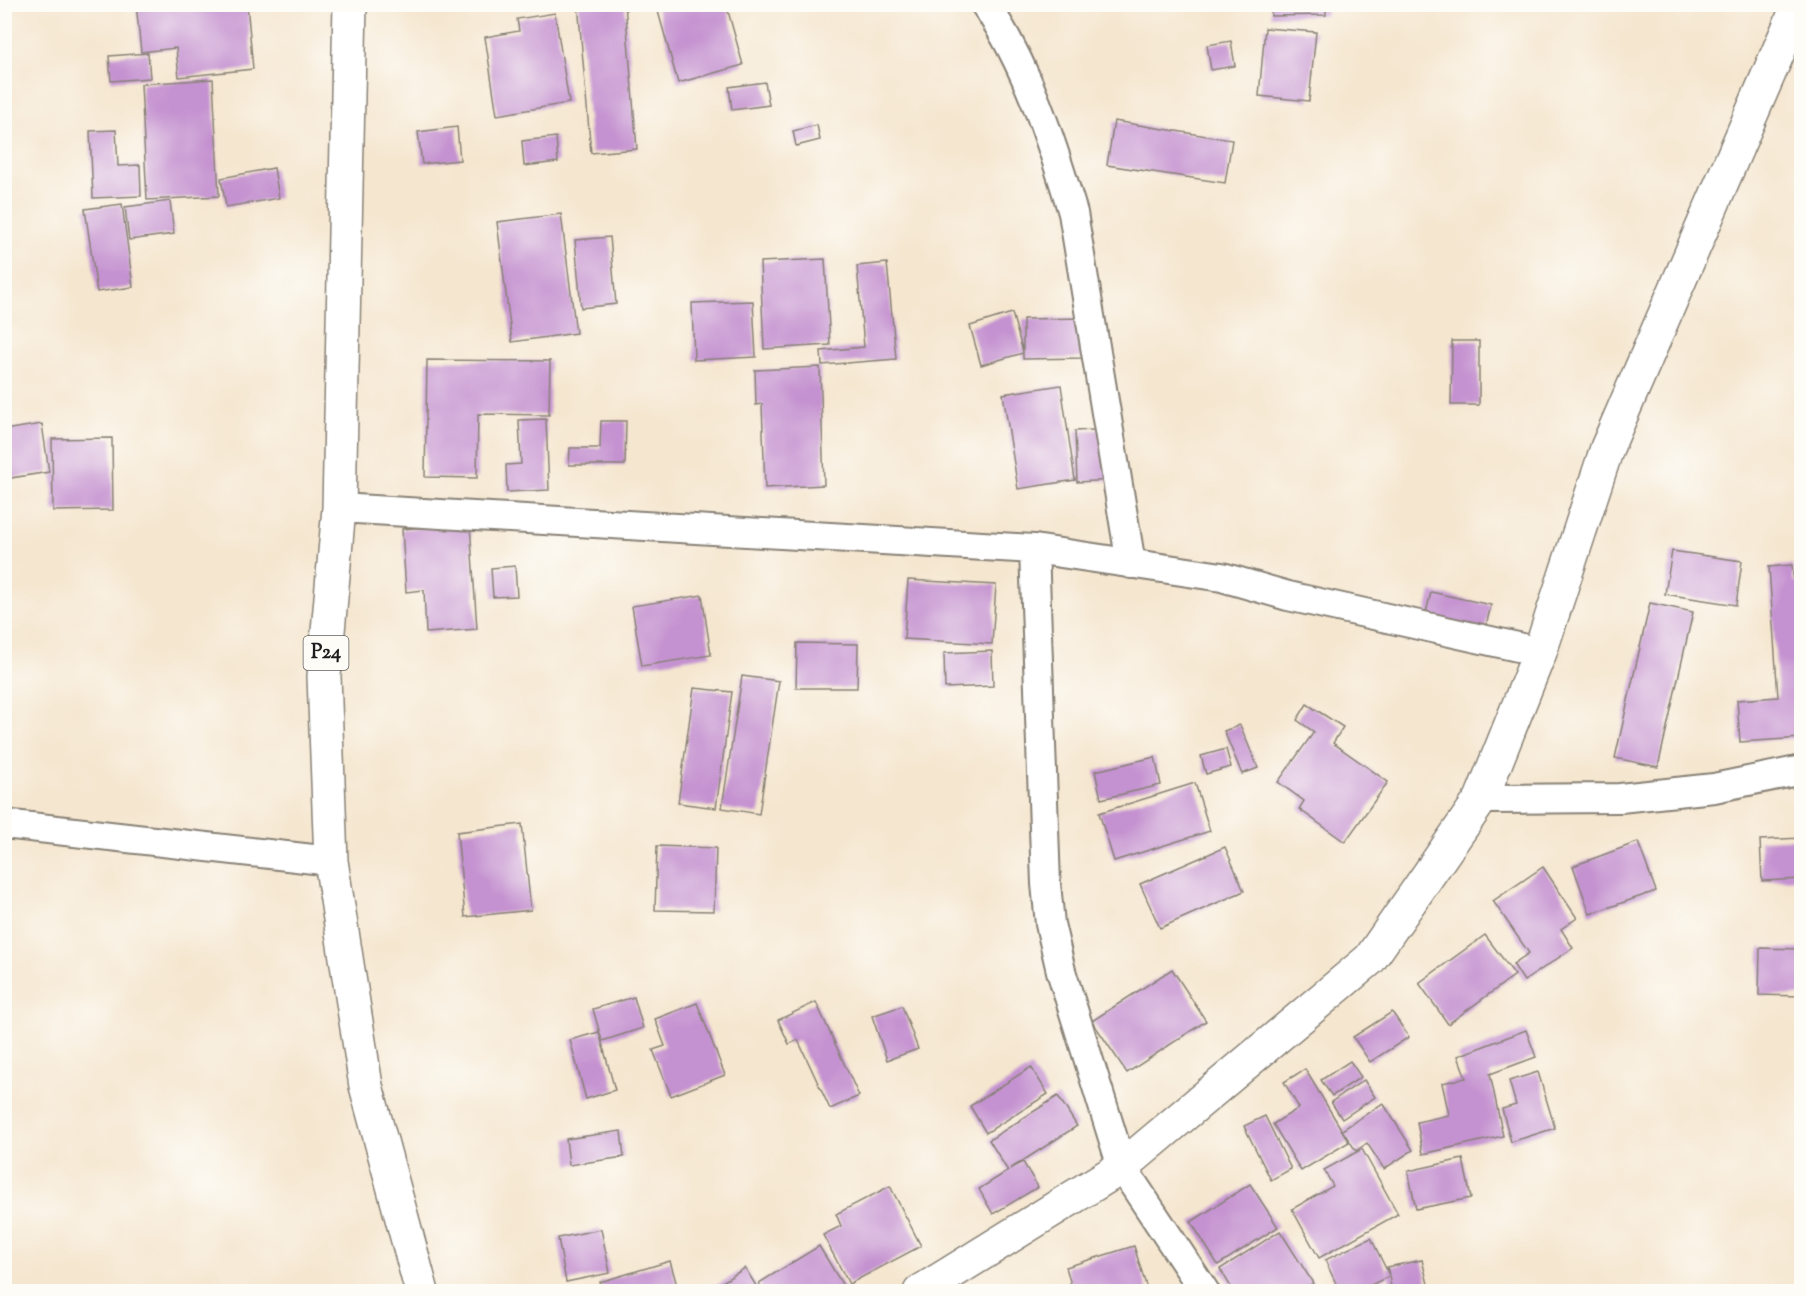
<svg xmlns="http://www.w3.org/2000/svg" width="1806" height="1296" font-family="'Sorts Mill Goudy',serif">
<rect width="100%" height="100%" fill="#fdfcf7"/>
<filter id="ink" filterUnits="userSpaceOnUse"><feTurbulence type="fractalNoise" baseFrequency=".0167" numOctaves="2"/><feDisplacementMap in="SourceGraphic" scale="12" xChannelSelector="R" yChannelSelector="G"/><feConvolveMatrix kernelMatrix="1 2 1 2 8 2 1 2 1" color-interpolation-filters="sRGB"/></filter>
<filter id="wash" filterUnits="userSpaceOnUse"><feTurbulence type="fractalNoise" baseFrequency=".008" numOctaves="4" result="noise"/><feDisplacementMap in="SourceGraphic" scale="24" xChannelSelector="R" yChannelSelector="G"/><feGaussianBlur stdDeviation="1.35" result="paint"/><feColorMatrix in="noise" values="0 0 0 0 0 0 0 0 0 0 0 0 0 0 0 0 0 1.4 0 .05"/><feComposite in="paint" operator="in"/></filter>
<g filter="url(#wash)">
<rect width="100%" height="100%" fill="#f5e6cf"/>
<g id="blocks">
<g fill="#c492d0">
<path d="M136,4H247L253,69L179,77L176,48L141,52Z"/>
<path d="M440,4H455V11L441,13Z"/>
<path d="M578,4H625L637,149L591,153Z"/>
<path d="M656,4H726L743,65L678,83Z"/>
<path d="M1271,4H1326V15L1271,16Z"/>
<path d="M555,13L569,103L497,115L485,37L519,31L517,19Z"/>
<path d="M1265,28L1316,32L1309,101L1259,96Z"/>
<path d="M1231,41L1235,66L1211,70L1207,45Z"/>
<path d="M148,53L150,78L111,81L109,56Z"/>
<path d="M213,79L219,196L147,200L141,84Z"/>
<path d="M765,82L769,105L732,110L729,87Z"/>
<path d="M1114,121L1232,140L1225,183L1107,165Z"/>
<path d="M817,125L820,140L796,146L793,131Z"/>
<path d="M457,127L460,160L422,164L418,132Z"/>
<path d="M116,130L118,166L140,165L141,196L93,198L90,131Z"/>
<path d="M556,137L558,162L524,166L522,141Z"/>
<path d="M274,168L279,198L226,207L221,178Z"/>
<path d="M170,201L174,234L129,240L125,207Z"/>
<path d="M122,204L133,287L97,292L85,209Z"/>
<path d="M561,214L576,333L512,342L497,222Z"/>
<path d="M610,237L616,304L581,308L575,240Z"/>
<path d="M825,259L830,345L764,349L760,262Z"/>
<path d="M887,263L896,359L822,365L821,351L864,347L857,266Z"/>
<path d="M753,301L756,357L694,360L692,303Z"/>
<path d="M1012,313L1023,352V319L1085,318L1086,358L1023,359V353L981,365L970,326Z"/>
<path d="M1452,341H1479V405H1451Z"/>
<path d="M427,360L550,361L549,415L478,414L477,478L425,477Z"/>
<path d="M820,367L824,485L765,488L762,404L756,405L755,370Z"/>
<path d="M1061,385L1075,480L1018,489L1003,394Z"/>
<path d="M546,419L549,490L507,492L506,465L521,464L519,420Z"/>
<path d="M601,421H626L625,465H569L570,448H600Z"/>
<path d="M42,424L49,472L4,479V430Z"/>
<path d="M1111,429L1114,480L1077,482L1075,431Z"/>
<path d="M112,438L113,510L53,511L52,439Z"/>
<path d="M470,524L477,629L426,633L424,590L406,592L402,529Z"/>
<path d="M1672,551L1742,561L1736,605L1665,594Z"/>
<path d="M1792,565L1794,582H1802V738L1740,742L1737,700L1778,697L1769,567Z"/>
<path d="M515,566L517,596L493,597L491,568Z"/>
<path d="M908,580L996,585L992,644L904,639Z"/>
<path d="M1431,592L1491,605L1485,630L1425,617Z"/>
<path d="M702,595L711,655L642,666L632,606Z"/>
<path d="M1650,603L1693,612L1658,767L1615,758Z"/>
<path d="M797,643L858,644L857,688H796Z"/>
<path d="M992,651L993,686L945,688L944,653Z"/>
<path d="M742,676L779,681L759,814L722,808Z"/>
<path d="M694,688L732,692L716,808L678,803Z"/>
<path d="M1307,704L1343,727L1333,743L1388,782L1345,842L1299,809L1304,801L1278,782L1314,732L1297,720Z"/>
<path d="M1240,725L1258,768L1242,774L1224,731Z"/>
<path d="M1226,749L1231,767L1206,774L1201,756Z"/>
<path d="M1155,757L1161,785L1101,799L1095,771Z"/>
<path d="M1195,783L1210,831L1114,861L1099,813Z"/>
<path d="M522,824L531,910L465,917L457,832Z"/>
<path d="M1802,838V879L1762,881L1760,840Z"/>
<path d="M1638,842L1656,891L1590,914L1573,866Z"/>
<path d="M657,846L716,848L714,911L655,910Z"/>
<path d="M1225,847L1244,891L1160,928L1140,884Z"/>
<path d="M1543,867L1577,918L1561,929L1573,948L1524,981L1513,964L1529,953L1493,901Z"/>
<path d="M1485,935L1515,975L1448,1024L1419,983Z"/>
<path d="M1760,948L1802,949V996L1759,995Z"/>
<path d="M1172,969L1206,1021L1127,1073L1092,1021Z"/>
<path d="M634,997L643,1028L602,1041L593,1009Z"/>
<path d="M816,1002L859,1096L830,1109L798,1040L789,1044L778,1020Z"/>
<path d="M697,1003L725,1075L671,1096L653,1050L665,1046L655,1019Z"/>
<path d="M902,1006L918,1049L887,1060L872,1016Z"/>
<path d="M1392,1012L1409,1037L1370,1062L1353,1037Z"/>
<path d="M1526,1030L1536,1057L1490,1074L1503,1136L1423,1154L1417,1122L1449,1115L1442,1083L1466,1078L1458,1056Z"/>
<path d="M599,1032L615,1090L586,1099L570,1040Z"/>
<path d="M1350,1061L1361,1077L1332,1096L1321,1080Z"/>
<path d="M1031,1067L1048,1094L986,1133L970,1106Z"/>
<path d="M1305,1069L1349,1142L1301,1171L1273,1124L1299,1108L1284,1082Z"/>
<path d="M1538,1072L1555,1128L1511,1142L1502,1109L1516,1105L1509,1081Z"/>
<path d="M1364,1080L1375,1097L1342,1119L1331,1102Z"/>
<path d="M1058,1096L1077,1126L1010,1169L1023,1162L1038,1187L993,1214L979,1189L1008,1171L989,1140Z"/>
<path d="M1383,1103L1413,1150L1384,1169L1367,1143L1356,1151L1342,1130Z"/>
<path d="M1265,1116L1291,1169L1271,1180L1244,1126Z"/>
<path d="M621,1131L624,1157L569,1165L566,1139Z"/>
<path d="M1362,1149L1398,1214L1319,1258L1292,1209L1333,1186L1324,1170Z"/>
<path d="M1463,1159L1471,1198L1416,1209L1408,1171Z"/>
<path d="M1250,1184L1278,1227L1218,1265L1191,1222Z"/>
<path d="M890,1186L921,1246L849,1284L823,1235L841,1226L836,1214Z"/>
<path d="M601,1229L610,1273L566,1282L558,1238Z"/>
<path d="M1280,1231L1313,1283L1300,1292H1234L1220,1269Z"/>
<path d="M1371,1238L1389,1275L1387,1267L1422,1260L1430,1292H1392L1389,1276L1357,1292H1340L1325,1260Z"/>
<path d="M819,1246L847,1292H764L759,1283Z"/>
<path d="M1134,1246L1148,1292H1073L1066,1267Z"/>
<path d="M670,1261L678,1289L671,1292H603L600,1282Z"/>
<path d="M745,1268L760,1292H706Z"/>
</g>
</g>
</g>
<g filter="url(#ink)">
<use href="#blocks" fill-opacity="0" stroke="#888176" stroke-width="1.5"/>
<g fill="none" stroke-linecap="round" stroke-linejoin="round">
<defs>
<g id="minor">
<path d="M985,4C1027,64 1052,143 1073,213L1131,564"/>
<path d="M339,508L1034,549L1222,577L1288,596L1540,652"/>
<path d="M1034,549L1046,884L1050,924L1061,971L1122,1167L1205,1292"/>
<path d="M1481,799L1620,798L1714,788L1802,770"/>
<path d="M4,824L331,861"/>
</g>
<path id="tertiary" d="M920,1292L1122,1167L1370,959L1481,799L1540,652L1607,448L1799,4"/>
<path id="primary" d="M350,4L339,508L324,676L331,861L366,1086L422,1292"/>
</defs>
<use href="#minor" stroke="#888176" stroke-width="32"/>
<use href="#tertiary" stroke="#888176" stroke-width="36"/>
<use href="#primary" stroke="#888176" stroke-width="36"/>
<use href="#minor" stroke="#fff" stroke-width="28"/>
<use href="#tertiary" stroke="#fff" stroke-width="33"/>
<use href="#primary" stroke="#fff" stroke-width="33"/>
</g>
</g>
<g text-anchor="middle" dominant-baseline="central" stroke-width="6" stroke-linejoin="round" paint-order="stroke">
<rect fill="#fdfcf7" stroke="#605f5e" stroke-width="1.5" x="303.5" y="636" width="45" height="34" rx="4.5"/>
<g font-size="20" font-weight="bold" fill="#1c1c1c">
<text x="326" y="653">P24</text>
</g>
</g>
<rect width="1806" height="1296" fill="none" stroke="#fdfcf7" stroke-width="24"/>
</svg>
